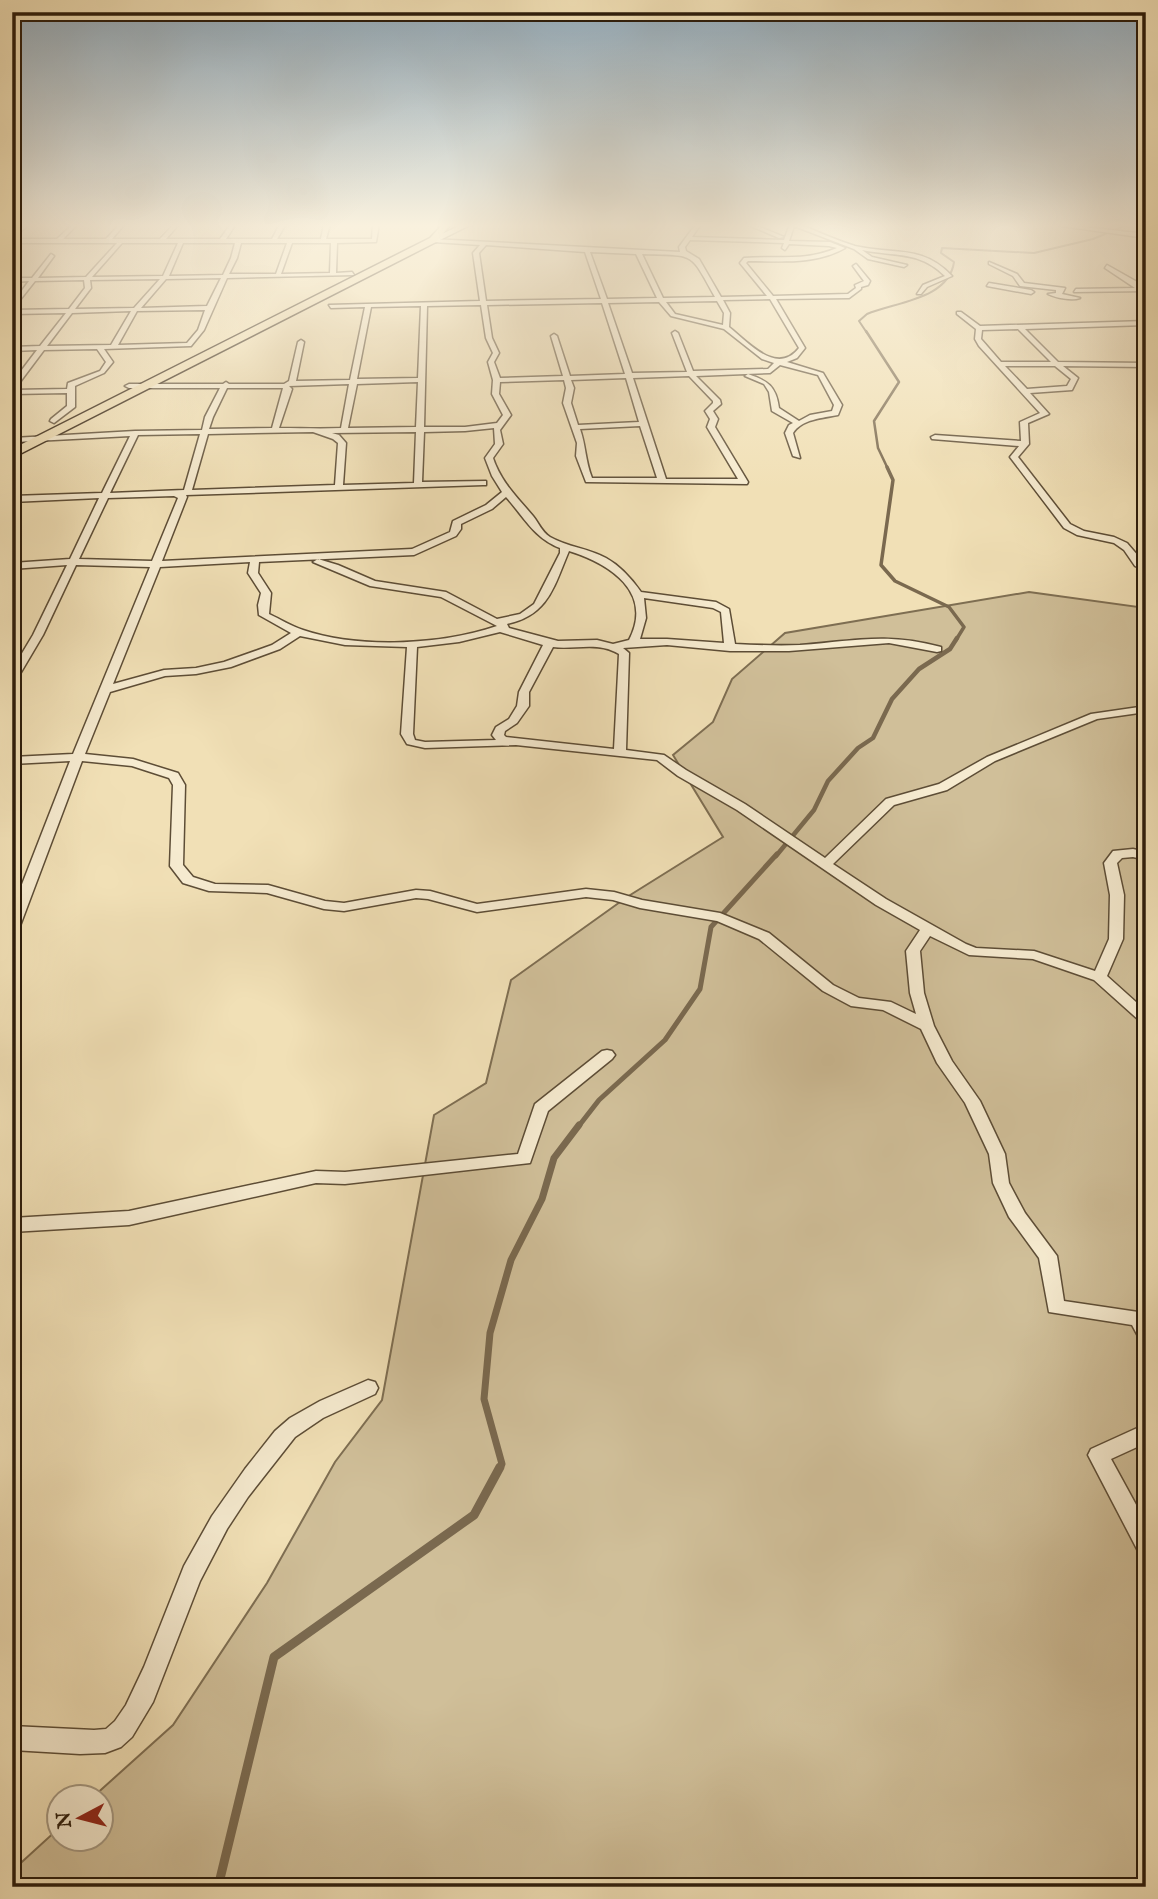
<svg xmlns="http://www.w3.org/2000/svg" width="1158" height="1899" font-family="'IM FELL English',serif">
<rect width="100%" height="100%" fill="#f1e0b6"/>
<filter id="stains"><feTurbulence type="fractalNoise" baseFrequency=".00286" numOctaves="4"/><feColorMatrix values="0 0 0 0 .2 0 0 0 0 .09 0 0 0 0 .02 0 0 0 .5 -.17"/></filter>
<radialGradient id="worn" r=".72"><stop offset=".6" stop-color="#630" stop-opacity="0"/><stop offset="1" stop-color="#630" stop-opacity=".3"/></radialGradient>
<path fill="#d0bf99" stroke="#7e6e52" stroke-width="2" d="M1029,592L1146,608V1887H12V1871L59,1828L60,1840H102V1798L93,1797L173,1725L267,1583L335,1462L382,1400L434,1115L486,1083L511,980L627,897L723,837L673,755L713,722L732,679L785,633Z"/>
<g fill="none" stroke-linecap="round" stroke-linejoin="round">
<path stroke="#7a694f" stroke-width="2" d="M867,333L859,321L867,314C896,302 949,299 954,262L941,253L942,248L1034,253L1093,239L1129,224"/>
<path stroke="#7a694f" stroke-width="2.5" d="M866,331L899,382L874,421L878,448L888,469"/>
<path stroke="#7a694f" stroke-width="3.5" d="M887,467L893,480L881,565L895,581L949,607L964,627L956,640"/>
<path stroke="#7a694f" stroke-width="4.5" d="M776,856L814,810L828,781L858,748L873,738L892,699L919,669L950,649L957,638"/>
<path stroke="#7a694f" stroke-width="5" d="M578,1127L599,1100L665,1040L700,989L711,927L777,854"/>
<path stroke="#7a694f" stroke-width="7" d="M499,1469L502,1464L484,1399L490,1333L511,1260L542,1199L554,1158L579,1125"/>
<path stroke="#7a694f" stroke-width="9" d="M218,1887L274,1657L474,1515L500,1467"/>
<defs>
<g id="street">
<path d="M25,224H30L12,238V233Z"/>
<path d="M73,224H78L63,239H106L120,224H125L112,239H160L174,224H179L166,239H220L231,224H236L226,239H272L280,224H286L277,239H321L324,224H330L326,239H372L373,224H379L376,242L337,243L336,273L352,272L354,275L227,278L204,330L191,346L104,349L113,362L104,373L75,386V407L54,423L50,421L51,419L67,406V393L12,394V383L37,350L12,351V347L40,346L66,313L12,314V310L69,309L85,288L84,280L35,281L12,310V304L29,281L12,282V278H32L51,254L54,256L38,278L86,277L117,243H12V239H57ZM122,243H178L163,276L92,277ZM183,243H235L231,258L223,275L169,276ZM241,243H287L276,274H229L237,258ZM292,243H331L330,273L281,274ZM221,278L207,306L141,308L166,279ZM160,279L134,308L75,309L91,288L90,280ZM205,310L198,330L187,343L118,345L137,311ZM131,311L111,345L47,346L72,313ZM97,349L106,362L100,371L68,383L67,389L14,390L44,350Z"/>
<path d="M696,224H701L692,237L784,240L790,224H798C817,231 835,240 855,246C892,255 922,244 952,276L927,287L921,294H917L923,285L945,276C918,250 895,257 862,250L872,257L907,265L904,267L868,259L854,249L794,226L789,241L830,242L845,248C815,265 781,261 748,261L746,263L773,296L848,294L856,288L855,285L864,281L853,266L856,264L870,281L868,285L861,287V289L849,298L776,299L805,348L797,358L787,362L823,373L842,405L838,415C823,418 802,419 793,433L800,458L793,456L785,433L789,425L793,423L772,411L769,392L764,384L745,376L748,374C768,381 776,386 779,408L799,421L810,415L832,411L834,405L818,375L780,365L770,373L696,376L720,400L721,404L713,411L718,419L715,427L748,482L747,484L586,482L576,456L577,443L563,403L566,388L564,380L500,382L499,394L511,415L500,430L503,444L493,458C501,482 517,497 533,516C539,523 541,531 550,537C567,547 588,548 606,558C619,565 632,579 641,592L716,602L729,609L735,644C756,645 779,646 800,645C853,641 887,632 941,647V651L937,652L889,643L789,651H730L667,645L623,648L629,653L626,750L664,755L686,770L745,804L825,858L886,799L939,784L987,757L1091,714L1146,706V712L1097,719L995,761L947,790L894,805L833,864L886,899L966,944L976,948L1034,951L1095,971L1109,939L1110,895L1104,863L1113,851L1133,849L1146,852V860L1133,857L1122,858L1117,863L1124,895L1123,939L1107,976L1146,1011V1024L1141,1022L1094,980L1033,959L969,955L930,936L920,951L924,993L934,1026L952,1061L980,1101L1005,1154L1009,1183L1025,1213L1057,1256L1064,1301L1145,1313L1146,1341L1139,1338L1132,1325L1049,1312L1039,1258L1009,1217L993,1183L989,1154L965,1103L937,1063L921,1029L883,1010L851,1006L823,991L759,939L717,921L640,908L613,900L586,897L477,912L428,899L416,898L344,911L324,909L267,893L209,891L183,883L170,866L173,785L169,778L132,766L82,761L20,926L12,930V910L70,761L12,764V757L73,754L150,567L76,565L43,635L17,679L12,682V670L33,635L67,565L12,569V563L70,559L99,498L12,502V496L102,493L130,436L16,442H13V438L135,431L202,430L205,417L220,388H129L125,386L129,384H223L226,382L229,384H284L289,381L298,342L301,340L304,342L296,381L350,380L365,307L331,308L329,305L480,301L473,253L480,245L433,242L431,239L680,252L679,247ZM690,240L784,243L782,248L785,250L789,244L829,246L837,248C804,262 778,255 744,258L740,263L767,296L721,297L699,259L686,251L685,247ZM486,245L585,252L601,299L486,301L479,253ZM590,252L636,254L657,298L607,299ZM642,254C695,256 689,250 715,297L663,298ZM770,299L799,348C777,376 749,343 729,327L730,313L723,300ZM717,301L724,313L723,325L675,314L666,302ZM659,302L671,316L724,329L762,359L774,363L768,369L693,371L678,333L675,331L672,333L687,372L632,373L608,303ZM602,303L625,374L570,376L557,336L554,334L551,336L563,376L500,378L494,362L499,353L492,338L487,305ZM481,305L486,338L493,353L488,362L493,380L492,394L503,415L497,423L465,427H424L427,306ZM421,306L418,378L357,379L371,307ZM689,376L713,401V403L705,411L710,419L707,427L738,479H666L633,378ZM626,378L639,422L578,425L571,403L574,388L571,380ZM418,382L416,427L348,428L357,384ZM349,384L341,428C320,429 301,428 279,428L292,389L289,386ZM227,388H283L272,428L209,429L213,417ZM640,426L657,478H592C585,460 586,446 580,429ZM494,428L495,444L485,458L492,476L502,492L486,505L453,521L450,532L412,549L162,561L187,497L186,495L483,485H486V481L422,482L424,432L465,431ZM313,432L333,439L338,443L335,485L192,490L208,434ZM416,432L414,483L343,485L346,443L339,435L332,433ZM200,434L184,490L110,493L138,435ZM174,496L178,498L152,561L79,559L108,498ZM506,497C524,517 534,538 560,548V553L534,604L520,614L497,619L446,592L375,581L338,565L318,559L313,562L370,586L441,597L497,626C441,645 359,649 303,630C291,626 280,619 269,614L271,593L258,573L259,562L414,555L456,536L461,529V524L492,509ZM569,551C610,564 654,592 629,640L613,644L597,640L558,641L509,628L507,624C549,615 554,586 569,551ZM250,562L248,573L261,593L258,605L259,615L291,633L272,645L224,662L196,668L164,670L113,684L160,567ZM644,598L713,608L721,612L724,643L667,639H640L646,618ZM500,632L543,645L519,692L517,706L509,719L496,727L492,735L496,740L425,742L415,740L413,734L417,647L459,642ZM300,636L345,645L407,647L401,734L407,744L425,748L516,745L657,760L678,776L737,810L876,905L920,930L906,951L910,993L916,1014L891,1002L859,998L833,985L769,933L720,913L642,900L614,892L586,889L477,904L430,891L416,890L344,903L325,901L268,885L215,884L193,877L183,865L185,785L178,773L133,759L85,754L110,692L165,676L196,674L231,667L280,649ZM553,647C575,650 598,641 619,654L614,749L506,737L504,735L505,731L517,723L529,706V692Z"/>
<path d="M746,224H753L784,237L779,238Z"/>
<path d="M1059,224L1146,234V238L1061,226Z"/>
<path d="M989,262L1017,274L1024,283L1065,288L1062,294L1080,298C1072,301 1056,298 1048,294L1056,293V290L1020,286L1013,276L989,264Z"/>
<path d="M1107,265L1146,287V291L1074,292L1076,289L1135,288L1105,268Z"/>
<path d="M989,283L1031,290L1034,292L1031,294L987,286Z"/>
<path d="M957,312H961L980,326L1146,321V325L1025,329L1058,362L1146,363V367L1063,366L1078,378L1072,390L1030,393L1049,414L1028,423L1029,444L1018,457L1070,524L1084,531L1114,537L1127,543L1146,565V571L1135,566L1124,550L1114,543L1077,535L1064,528L1010,457L1019,446L932,439L931,437L935,435L1021,441L1020,422L1040,413L979,346L975,339L976,329L957,314ZM1018,329L1051,362H1001L981,339L982,330ZM1005,366H1055L1071,379L1067,386L1027,389Z"/>
<path d="M607,1050L612,1051L615,1055L612,1059L548,1111L530,1163L345,1184L316,1183L129,1225L12,1232V1218L129,1211L316,1171L345,1172L518,1154L535,1104L602,1051Z"/>
<path d="M368,1380L375,1382L378,1388L375,1394L323,1418L295,1437L248,1497L227,1529L200,1581L153,1702L132,1737L121,1747L105,1753L80,1754L12,1750V1726L94,1730L106,1729L115,1721L126,1705L144,1667L184,1566L212,1516L245,1469L275,1431L290,1418L320,1401Z"/>
<path d="M1146,1424V1443L1111,1459L1146,1523V1554L1138,1551L1088,1455L1091,1449Z"/>
</g>
<path id="secondary" d="M463,224H472L436,242L429,240Z"/>
<path id="primary" d="M443,224H451L436,242L12,458V449L430,238Z"/>
</defs>
<use href="#street" stroke="#5d4d36" stroke-width="3"/>
<use href="#secondary" stroke="#2c1c0b" stroke-width="3"/>
<use href="#primary" stroke="#2c1c0b" stroke-width="3"/>
<use href="#street" fill="#f6ebd0" fill-rule="evenodd"/>
<use href="#secondary" fill="#f6ebd0" fill-rule="evenodd"/>
<use href="#primary" fill="#f1e0b6" fill-rule="evenodd"/>
</g>
<linearGradient id="sky" x2="0" y2="1"><stop stop-color="#91abbd"/><stop offset="0.46" stop-color="#f9f1de"/><stop offset="1" stop-color="#f9f1de" stop-opacity="0"/></linearGradient>
<rect width="1158" height="490" fill="url(#sky)"/>
<rect width="1158" height="1899" fill="none" stroke="#f1e0b6" stroke-width="42"/>
<rect x="14" y="14" width="1130" height="1871" fill="none" stroke="#2c1c0b" stroke-width="3.5"/>
<rect x="21" y="21" width="1116" height="1857" fill="none" stroke="#2c1c0b" stroke-width="2"/>
<g transform="translate(80 1818) rotate(263)"><circle r="33" fill="#f6ebd0" stroke="#a59881" stroke-width="2"/>
<path d="M0-5L12 26L0 18L-12 26Z" fill="#8f2418"/>
<text y="-10" font-size="19" font-weight="bold" text-anchor="middle" fill="#2c1c0b">N</text>
</g>
<rect width="100%" height="100%" filter="url(#stains)"/>
<rect width="100%" height="100%" fill="url(#worn)"/>
</svg>
